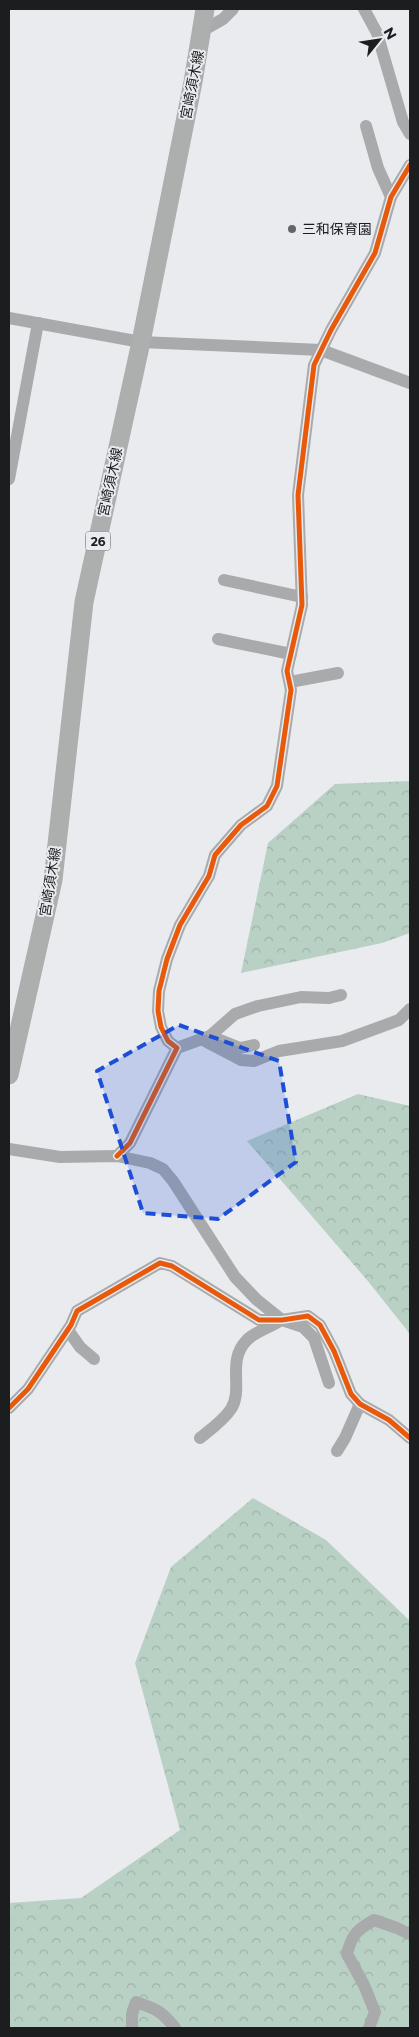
<svg xmlns="http://www.w3.org/2000/svg" width="419" height="2037" font-family="Montserrat,'Noto Sans JP',sans-serif">
<defs>
<pattern id="forest-crowns" width="20" height="18" patternUnits="userSpaceOnUse" patternTransform="scale(1.25)"><rect width="20" height="18" fill="#b9d1c4"/><path d="M2 6a3 3 0 1 1 6 0M12 15a3 3 0 1 1 6 0" fill="none" stroke="#9eb3a8"/></pattern>
</defs>
<rect width="100%" height="100%" fill="#e9ebee"/>
<g fill="url(#forest-crowns)">
<path d="M410,781V933L382,943L241,973L268,843L335,784Z"/>
<path d="M358,1094L410,1106V1334L367,1280L247,1141Z"/>
<path d="M253,1498L326,1540L410,1621V2028H9V1903L81,1898L180,1830L135,1663L171,1567Z"/>
</g>
<g fill="none" stroke-linecap="round" stroke-linejoin="round">
<g stroke="#a9aaab" stroke-width="12">
<path d="M364,9L377,33L403,122L410,134"/>
<path d="M202,31L223,19L233,9"/>
<path d="M366,126L378,168L391,197"/>
<path d="M9,318L141,342L321,350L410,383"/>
<path d="M9,479L38,323"/>
<path d="M224,580L302,597"/>
<path d="M218,639L291,654"/>
<path d="M290,682L338,673"/>
<path d="M210,1036L240,1048L254,1045"/>
<path d="M201,1039L241,1060L254,1061L279,1051L342,1041L399,1020L410,1009"/>
<path d="M177,1048L210,1036L235,1014L258,1006L301,997L329,998L341,995"/>
<path d="M9,1149L60,1157L117,1156L150,1163L163,1169L173,1181L235,1277L257,1300L282,1320L303,1327L314,1338L329,1383"/>
<path d="M117,1156L130,1143L177,1048L168,1041L161,1027L158,1011L159,991L167,959L180,925L209,876L215,855L241,825L267,806L277,786L291,690L287,671L302,605L298,495L314,365L331,330L375,253L391,197L410,165"/>
<path d="M68,1330L80,1347L94,1359"/>
<path d="M9,1408L28,1389L71,1325L77,1311L160,1263L172,1266L259,1320H282L308,1316L320,1325L334,1351L351,1394L360,1404L389,1420L410,1438"/>
<path d="M200,1438C210,1430 223,1421 231,1409C244,1389 226,1361 247,1340C253,1333 272,1326 280,1321"/>
<path d="M337,1451L345,1438L360,1404"/>
<path d="M132,2028V2014L136,2002C156,2009 162,2011 175,2028"/>
<path d="M369,2028L375,2012L364,1985L347,1954C352,1934 357,1930 374,1920L397,1928L407,1933L410,1932"/>
</g>
<path stroke="#adaeae" stroke-width="19" d="M9,1075L53,880L84,602L141,342L193,82L205,9"/>
<defs>
<g id="cycleway">
<path d="M117,1156L130,1143L177,1048L168,1041L161,1027L158,1011L159,991L167,959L180,925L209,876L215,855L241,825L267,806L277,786L291,690L287,671L302,605L298,495L314,365L331,330L375,253L391,197L410,165"/>
<path d="M9,1408L28,1389L71,1325L77,1311L160,1263L172,1266L259,1320H282L308,1316L320,1325L334,1351L351,1394L360,1404L389,1420L410,1438"/>
</g>
</defs>
<use href="#cycleway" stroke="#e8ebef" stroke-width="8"/>
<use href="#cycleway" stroke="#e8590c" stroke-width="5"/>
</g>
<path fill="#1d4ed8" fill-opacity="0.2" stroke="#1d4ed8" stroke-width="4" stroke-dasharray="10 6" stroke-linejoin="round" d="M179,1025L279,1061L296,1162L218,1219L143,1213L97,1071Z"/>
<circle fill="#646567" stroke="#e8ebef" stroke-width="2" cx="292" cy="229" r="5"/>
<g text-anchor="middle" dominant-baseline="central" stroke-width="4" stroke-linejoin="round" paint-order="stroke">
<rect fill="#e8ebef" stroke="#595b5d" stroke-width="1" x="85.5" y="531.5" width="25" height="19" rx="4"/>
<g font-size="12" font-weight="bold" fill="#1c1d1e">
<text x="98" y="541">26</text>
</g>
<g font-size="14" fill="#1c1d1e" stroke="#e8ebef">
<text transform="translate(192 85) rotate(-79)">宮崎須木線</text>
<text transform="translate(110 482) rotate(-78)">宮崎須木線</text>
<text transform="translate(50 882) rotate(-81)">宮崎須木線</text>
</g>
<g font-size="14" fill="#1c1d1e" stroke="#e8ebef" text-anchor="start">
<text x="302" y="229">三和保育園</text>
</g>
</g>
<rect width="419" height="2037" fill="none" stroke="#1c1d1e" stroke-width="20"/>
<g transform="translate(379 40) rotate(60)" stroke="#e8ebef" stroke-width="4" paint-order="stroke">
<path d="M0-4L9 19L0 12L-9 19Z" fill="#1c1d1e"/>
<text y="-8" font-size="14" font-weight="bold" text-anchor="middle" fill="#1c1d1e">N</text>
</g>
</svg>
